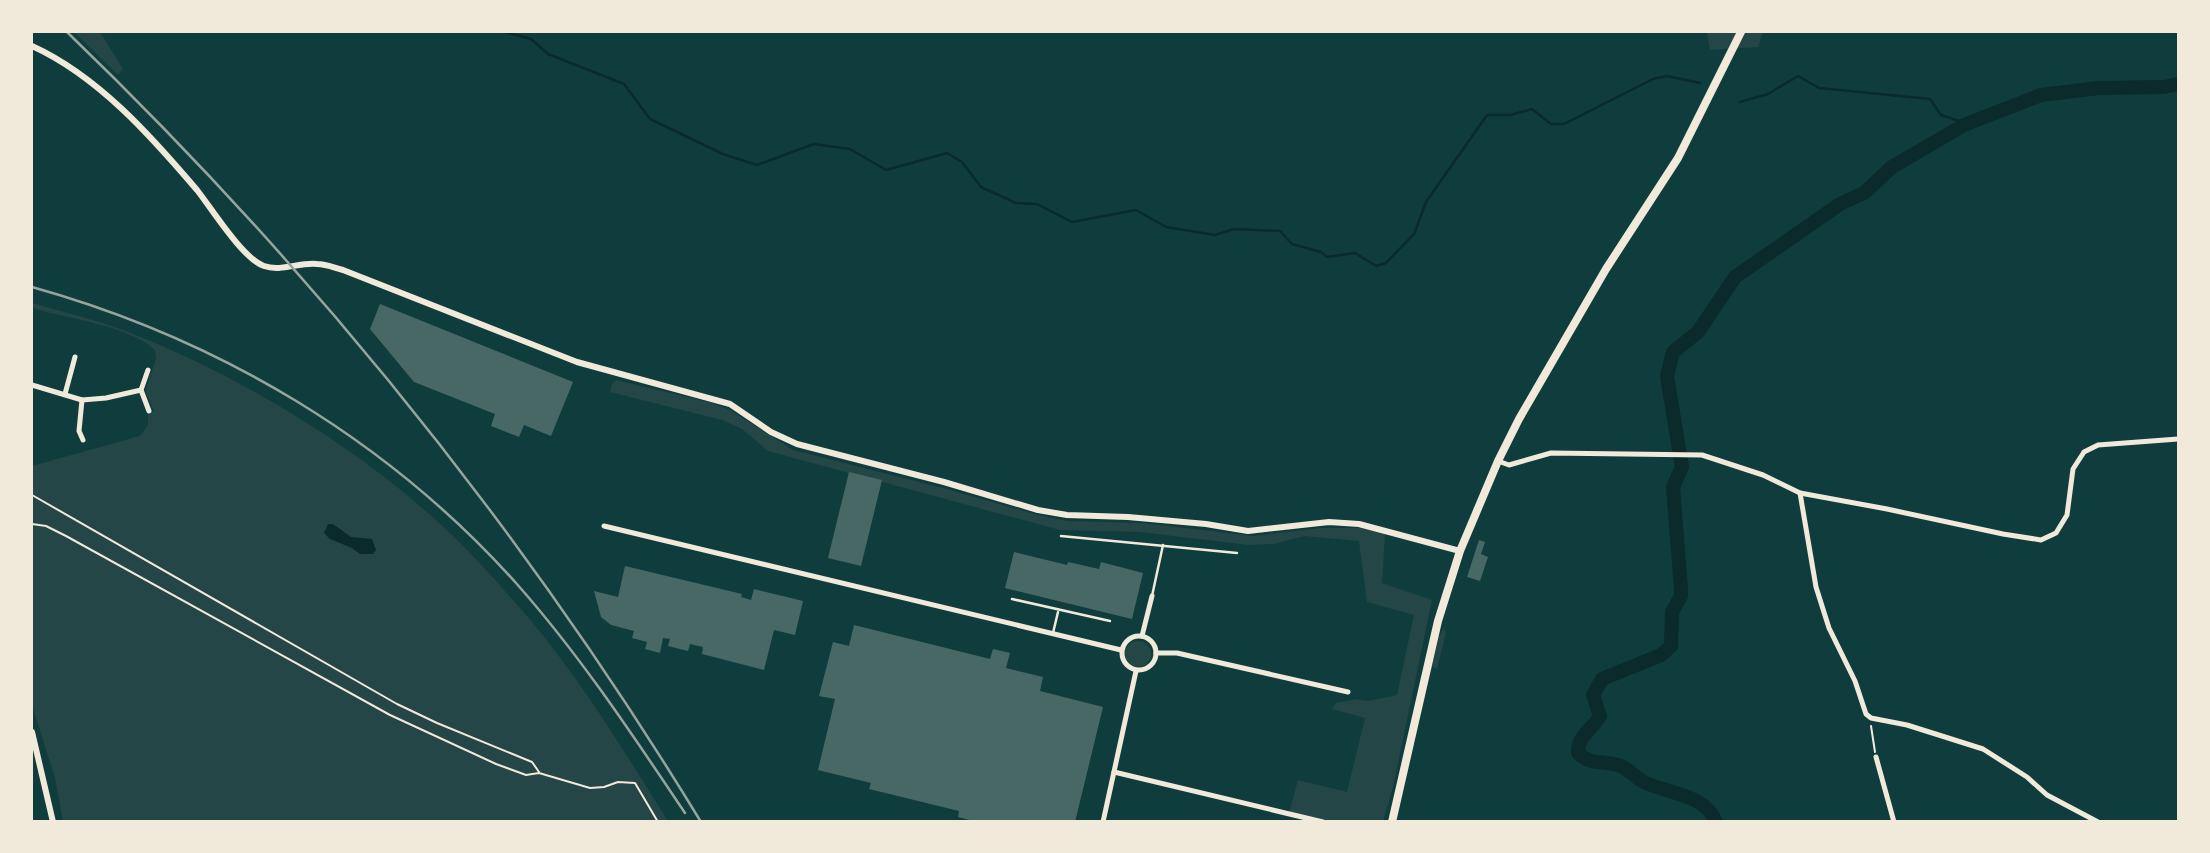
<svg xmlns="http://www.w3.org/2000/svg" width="2210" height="853" viewBox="0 0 2210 853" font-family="'Fira Sans',sans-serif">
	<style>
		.green { fill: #244646 }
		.water { fill: #0a2a2b }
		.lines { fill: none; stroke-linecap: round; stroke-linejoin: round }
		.stream { stroke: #0a2a2b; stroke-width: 2.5 }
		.river { stroke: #0a2a2b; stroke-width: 14 }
		.building { fill: #486865 }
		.path { stroke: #f1e9da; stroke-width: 2 }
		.service { stroke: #f1e9da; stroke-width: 2.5 }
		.minor { stroke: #f1e9da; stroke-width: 5 }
		.tertiary { stroke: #f1e9da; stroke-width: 6 }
		.primary { stroke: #f1e9da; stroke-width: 8 }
		.rail { stroke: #97a49c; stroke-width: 2.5 }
	</style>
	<rect width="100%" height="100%" fill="#0f3d3e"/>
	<g class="green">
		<polygon points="74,32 100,32 123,69 118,75"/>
		<polygon points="1707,32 1763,32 1758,47 1710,50"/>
		<path d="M32 303C64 312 97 320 128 332 241 376 363 450 451 534 475 557 498 583 520 608 577 673 622 748 668 821H63L55 778 32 705V466L140 436 148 425V415L154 411 145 391 156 359 155 350C130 326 69 319 36 309L32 307Z"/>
		<polygon points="616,380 708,402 730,410 793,450 943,488 1038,515 1067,521 1142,523 1253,536 1321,528 1367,528 1385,534 1382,583 1432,600 1393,787 1383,821 1323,821 1289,813 1298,780 1347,792 1365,718 1332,709 1336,703 1356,699 1368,701 1397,695 1414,615 1367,602 1359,541 1304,536 1274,544 1249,545 1140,532 1060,530 768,451 742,429 722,420 610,392 612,384"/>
		<polygon points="1444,628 1446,633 1437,669 1432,666 1439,637"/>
		<circle cx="1138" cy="654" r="13"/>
	</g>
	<polygon class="water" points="328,524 333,524 351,537 372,539 376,550 373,554 360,554 352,548 330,539 324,533"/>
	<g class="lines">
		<g class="stream">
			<polyline points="505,32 531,39 548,54 624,84 650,119 723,154 757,165 814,144 850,149 886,170 947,153 962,162 981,187 1016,203 1037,204 1072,222 1136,210 1166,227 1215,235 1234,229 1280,231 1292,244 1321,252 1327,257 1355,253 1376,266 1386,263 1414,234 1426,202 1487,115 1510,115 1532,109 1551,124 1564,124 1653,79 1667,76 1700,83"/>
			<polyline points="1740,102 1768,94 1798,76 1819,88 1930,99 1941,115 1959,121 1964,125"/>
		</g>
		<path class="river" d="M1716 822C1706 795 1668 793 1646 783 1636 779 1629 768 1618 765 1602 760 1592 766 1578 753 1577 736 1593 729 1600 716L1593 695 1602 679 1661 655 1671 646 1672 612 1681 596V589L1673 487 1682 467 1667 376 1673 352 1698 332 1735 277 1840 204 1864 193 1892 167 1964 125 2041 95 2099 88 2164 87 2178 84"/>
	</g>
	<g class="building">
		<polygon points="380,304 573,382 551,436 524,425 519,437 491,426 495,414 414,382 370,329"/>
		<polygon points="849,472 882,480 861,566 828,558"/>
		<polygon points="1479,540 1485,542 1481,554 1488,557 1480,581 1467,577"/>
		<polygon points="1014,552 1067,565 1068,562 1099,569 1101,562 1143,573 1132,619 1005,588"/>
		<polygon points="625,566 742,594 741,597 751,600 754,589 803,601 795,635 774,630 764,670 702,654 703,647 690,644 688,651 668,646 670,639 663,638 660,653 645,649 647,642 632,638 634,631 611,625 601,617 594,591 618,597"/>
		<polygon points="854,625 990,659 993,649 1010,653 1006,668 1043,677 1040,691 1103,707 1075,822 977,822 958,817 959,811 869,789 871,783 818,770 835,699 819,696 833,642 849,646"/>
	</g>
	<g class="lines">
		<g class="path">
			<polyline points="32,495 397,704 437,723 532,762 539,772"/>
			<polyline points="32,524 46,526 66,536 390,715 496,764 526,775 539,773 590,788 604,787 618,782 635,783 658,822"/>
			<polyline points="1871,726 1875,752"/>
		</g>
		<g class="service">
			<polyline points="1061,536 1237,553"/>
			<polyline points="1152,596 1163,545"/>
			<polyline points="1012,599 1110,621"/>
			<polyline points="1053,633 1058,612"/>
		</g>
		<g class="minor">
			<polyline points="148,370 141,390 149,411"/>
			<polyline points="32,385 82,400 106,398 141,390"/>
			<polyline points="65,394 75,357"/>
			<polyline points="82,400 79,431 83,440"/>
			<polyline points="1498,461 1509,465 1551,453 1702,455 1763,475 1800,493 1887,509 2003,534 2041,540 2056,533 2067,515 2073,469 2084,452 2098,445 2178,439"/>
			<polyline points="1800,493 1816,587 1829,628 1855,681 1866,714 1871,718 1907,725 1983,749 2027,777 2047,795 2098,822"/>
			<polyline points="604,526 1121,650"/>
			<circle cx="1139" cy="653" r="17"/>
			<polyline points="1142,636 1152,596"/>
			<polyline points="1156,653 1177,653 1348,692"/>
			<polyline points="1876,757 1894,822"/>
			<polyline points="1114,772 1323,822"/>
			<polyline points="1103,822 1136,671"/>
		</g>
		<g class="tertiary">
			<path d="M32 46C98 76 151 136 197 190 212 209 243 259 264 266 281 272 299 262 317 264 326 264 335 268 343 270L577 362 730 404 771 432 797 444 944 482 1038 510 1067 515 1128 517 1206 524 1248 531 1329 522 1359 524 1460 551"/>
			<polyline points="32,732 53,822"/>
		</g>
		<polyline class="primary" points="1392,822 1438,621 1460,551 1498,461 1519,419 1606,269 1678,158 1741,32"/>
		<g class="rail">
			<path d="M67 32C310 266 525 533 701 822"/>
			<path d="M32 287C218 339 387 439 516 583 579 654 632 734 685 813"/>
		</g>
	</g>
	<rect width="2210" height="853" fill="none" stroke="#f1e9da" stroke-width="66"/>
</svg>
